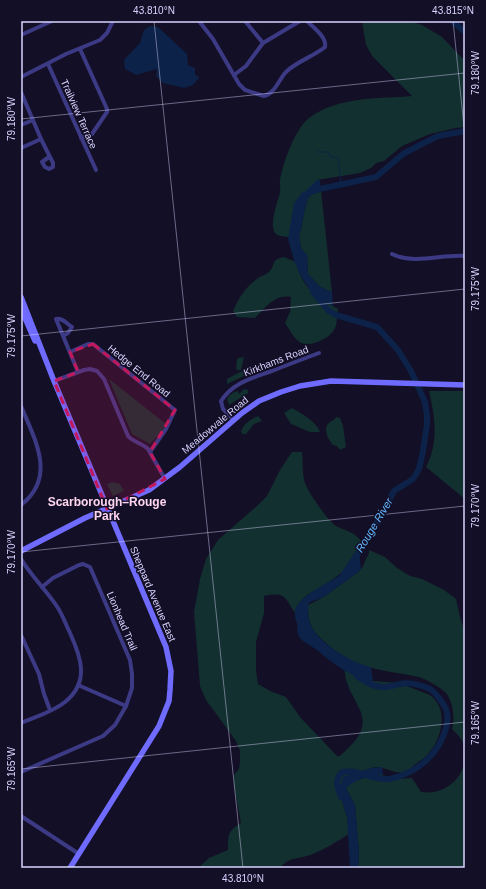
<svg xmlns="http://www.w3.org/2000/svg" width="486" height="889" viewBox="0 0 486 889" font-family="Helvetica,sans-serif">
	<style>
		.green { fill: #12302f }
		.water { fill: #0c2248 }
		.lines { fill: none; stroke-linecap: round; stroke-linejoin: round }
		.stream { stroke: #0c2248; stroke-width: 1 }
		.river { stroke: #0c2248; stroke-width: 6 }
		.street { stroke: #3d3a85; stroke-width: 4 }
		.secondary { stroke: #6f6bff; stroke-width: 5.5 }
		.marked { fill: #c2185b; fill-opacity: 0.2; stroke: #c2185b; stroke-width: 3; stroke-dasharray: 8 5; stroke-linejoin: round }
		.ticks { fill: none; stroke: #d9d4ff; stroke-width: 1; stroke-opacity: 0.45 }
		.labels { text-anchor: middle; dominant-baseline: central; stroke-width: 3; stroke-linejoin: round; paint-order: stroke }
		.street-label { font-size: 10px; fill: #d9d4ff; stroke: #130f26 }
		.water-label { font-size: 11px; font-style: italic; fill: #62b6ff; stroke: #130f26 }
		.quarter-label { font-size: 12px; font-weight: bold; fill: #ffd6f0; stroke: #130f26 }
		.neatline { fill: none; stroke: #d9d4ff; stroke-width: 1.5 }
		.ticks-label { font-size: 10px; text-anchor: middle; fill: #d9d4ff }
	</style>
	<rect width="100%" height="100%" fill="#130f26"/>
	<g class="green">
		<path d="M362 21H409L422 25 442 37 462 58H465V127L456 128 430 134 402 146 384 161 376 163 371 168 360 173 317 180 291 234V237C287 237 280 237 276 234 268 225 278 202 280 192 281 188 279 184 280 180 283 163 295 129 309 118 339 96 377 99 412 96L373 57 366 45Z"/>
		<polygon points="321,191 332,292 320,287 308,274 307,255 301,248 299,234 301,229 304,213 308,198 311,195"/>
		<path d="M284 257 296 262C303 289 315 296 338 309 336 316 338 324 334 330 329 339 310 347 301 343 295 340 289 329 285 323L290 312 291 297C275 294 266 307 255 318L237 317 233 311C238 299 246 286 257 279 260 276 265 275 268 273 277 265 269 260 284 257Z"/>
		<polygon points="244,357 241,370 238,370 236,369 237,360 238,358"/>
		<polygon points="276,359 279,365 263,367 263,364"/>
		<polygon points="242,371 247,371 248,374 227,384 227,379"/>
		<polygon points="109,379 166,424 163,430 150,444 132,434"/>
		<path d="M244 389 248 390V393L229 405 227 399C229 395 233 392 238 391L239 394Z"/>
		<path d="M429 391H465V499L426 467C439 443 435 417 429 391Z"/>
		<path d="M292 408C302 414 316 421 320 432H310L291 424 284 413Z"/>
		<path d="M258 416 262 421 254 424 246 434H242L241 431C244 423 251 419 258 416Z"/>
		<path d="M336 417 340 418 343 426 346 447 340 450 337 446 333 445C329 440 322 429 329 423 332 420 334 421 336 417Z"/>
		<path d="M292 452H302C303 462 302 474 305 483 308 492 328 521 336 526 346 531 355 532 362 542L352 565 325 585 307 595 297 606 295 613C284 596 285 592 264 596V613L256 642V670L258 684 270 691 286 697 300 717 337 756H340C354 742 370 730 359 708 356 701 352 695 349 688 347 682 344 676 345 670L362 680 399 683 430 695C449 709 442 737 429 753 426 757 421 760 417 763 414 765 409 771 405 772 393 775 381 763 369 769 359 775 349 784 339 791L347 817 349 834C336 842 324 850 310 855 295 860 292 856 279 868H198L209 858 228 850C228 834 228 831 241 823L234 786V775L239 769 240 762V751L236 741 206 700 200 686 194 612 200 579 206 559 218 540 258 505 267 496 280 470Z"/>
		<polygon points="113,482 120,484 124,491 113,496 107,484"/>
		<path d="M369 550 385 557 397 568 410 576 422 579 444 590 456 599 460 617 465 633V868H358L359 853 355 805 347 790V786L355 781 370 776 382 775 397 779 412 778 421 792C447 796 470 774 464 747 463 739 457 734 452 729 455 718 453 703 447 694 442 688 427 680 419 677 400 673 380 671 361 665 348 661 317 639 311 626 308 619 308 612 308 605L322 598 357 573 362 568 369 553Z"/>
	</g>
	<g class="water">
		<polygon points="150,26 158,27 187,54 188,65 195,68 195,75 198,76 199,78 193,85 184,88 163,83 156,76 157,69 136,75 125,69 124,60 140,43 144,30"/>
		<polygon points="317,180 320,180 321,191 311,195 308,198 304,213 301,229 299,234 301,248 307,255 308,274 320,287 332,292 333,306 316,297 311,292 298,271 296,262 295,250 291,234 292,222 303,194"/>
		<path d="M359 550 361 569 357 573 322 598 310 602 308 605C308 612 308 619 311 626 320 644 352 663 371 667L373 681C353 679 332 663 317 650 312 646 304 643 300 638 296 633 298 628 297 623 296 620 294 615 295 611 299 592 341 580 353 564 356 560 357 554 359 550Z"/>
		<path d="M382 767 383 775C370 775 357 779 347 787V790L355 805 359 853 358 868H350L347 817 339 791 343 777 371 768Z"/>
	</g>
	<g class="lines">
		<polyline class="stream" points="317,152 328,152 331,157 338,157 341,184"/>
		<g class="river">
			<polyline points="452,21 465,32"/>
			<polyline points="298,263 291,239 297,204 304,195 315,190 376,177 403,154 420,145 438,136 465,131"/>
			<polyline points="313,292 329,311 336,315 377,327 398,350 411,371 425,402 427,416 427,424 423,451 419,469 413,479 394,491 367,540 344,574"/>
			<path d="M341 797C337 786 334 781 342 772 346 772 350 771 354 772 366 774 381 782 393 778 418 772 439 754 446 728 448 718 449 712 442 702 439 698 435 692 430 689 422 685 409 682 400 684 394 685 388 688 382 687 373 687 364 681 357 676"/>
		</g>
		<g class="street">
			<path d="M199 21 213 39 239 84 245 90 264 96C275 94 280 77 287 71 298 61 314 56 325 47 327 37 313 27 307 21"/>
			<polyline points="245,21 263,43"/>
			<polyline points="21,35 52,21"/>
			<polyline points="80,49 107,109 107,112 92,134 81,138"/>
			<polyline points="48,64 96,170"/>
			<polyline points="234,75 246,66 263,43 300,21"/>
			<polyline points="21,77 66,54 100,40 107,33 113,21"/>
			<polyline points="21,92 41,139 53,163 53,167 49,169 45,167 42,162 49,157"/>
			<polyline points="21,125 33,120"/>
			<polyline points="21,148 41,139"/>
			<path d="M392 254C414 265 442 254 465 256"/>
			<path d="M63 336 68 333 72 327C67 324 62 317 56 319L78 372"/>
			<polyline points="70,352 88,344 93,344 175,410 166,429 150,452"/>
			<path d="M54 381 84 370 90 369 97 371 104 379 128 436C133 442 142 443 148 449L165 479"/>
			<path d="M21 406C35 440 57 477 21 505"/>
			<path d="M233 419 223 409 221 401C233 382 253 378 272 371 287 365 303 359 319 353"/>
			<path d="M21 559C32 577 47 591 58 608 63 616 66 625 70 633 81 657 90 682 65 702 53 712 35 717 21 723"/>
			<polyline points="21,635 39,674 44,694 50,710"/>
			<polyline points="78,685 126,706"/>
			<polyline points="21,772 103,736 115,725 126,706 132,688 132,674 130,660 90,567 83,564 79,565 53,578 42,587"/>
			<polyline points="21,816 79,854"/>
		</g>
		<g class="secondary">
			<polyline points="21,297 54,381 166,647 171,671 170,690 169,701 159,726 70,868"/>
			<polyline points="21,309 35,341"/>
			<polyline points="21,551 85,518 149,490 180,467 242,413 259,401 281,392 300,386 331,381 465,385"/>
		</g>
	</g>
	<path class="marked" d="M93 344 175 410 150 452 165 479 107 509 54 381 78 372 70 352Z"/>
	<path class="ticks" d="M154 21 243 868M453 21 465 136M21 119 465 73M21 336 465 289M21 552 465 506M21 769 465 722"/>
	<g class="labels">
		<g class="street-label">
			<text transform="translate(79 114) rotate(66)">Trailview Terrace</text>
			<text transform="translate(276 361) rotate(-21)">Kirkhams Road</text>
			<text transform="translate(139 371) rotate(39)">Hedge End Road</text>
			<text transform="translate(215 425) rotate(-40)">Meadowvale Road</text>
			<text transform="translate(153 594) rotate(67)">Sheppard Avenue East</text>
			<text transform="translate(122 621) rotate(67)">Lionhead Trail</text>
		</g>
		<g class="water-label">
			<text transform="translate(374 525) rotate(-59)">Rouge River</text>
		</g>
		<g class="quarter-label">
			<text x="107" y="502">Scarborough–Rouge<tspan x="107" dy="14">Park</tspan></text>
		</g>
	</g>
	<rect width="486" height="889" fill="none" stroke="#130f26" stroke-width="44"/>
	<rect x="22" y="22" width="442" height="845" class="neatline"/>
	<g class="ticks-label">
		<text x="154" y="14">43.810°N</text>
		<text x="453" y="14">43.815°N</text>
		<text transform="translate(475 73) rotate(-90)" y="4">79.180°W</text>
		<text transform="translate(11 119) rotate(-90)" y="4">79.180°W</text>
		<text transform="translate(475 289) rotate(-90)" y="4">79.175°W</text>
		<text transform="translate(11 336) rotate(-90)" y="4">79.175°W</text>
		<text transform="translate(475 506) rotate(-90)" y="4">79.170°W</text>
		<text transform="translate(11 552) rotate(-90)" y="4">79.170°W</text>
		<text transform="translate(475 723) rotate(-90)" y="4">79.165°W</text>
		<text transform="translate(11 769) rotate(-90)" y="4">79.165°W</text>
		<text x="243" y="882">43.810°N</text>
	</g>
</svg>
